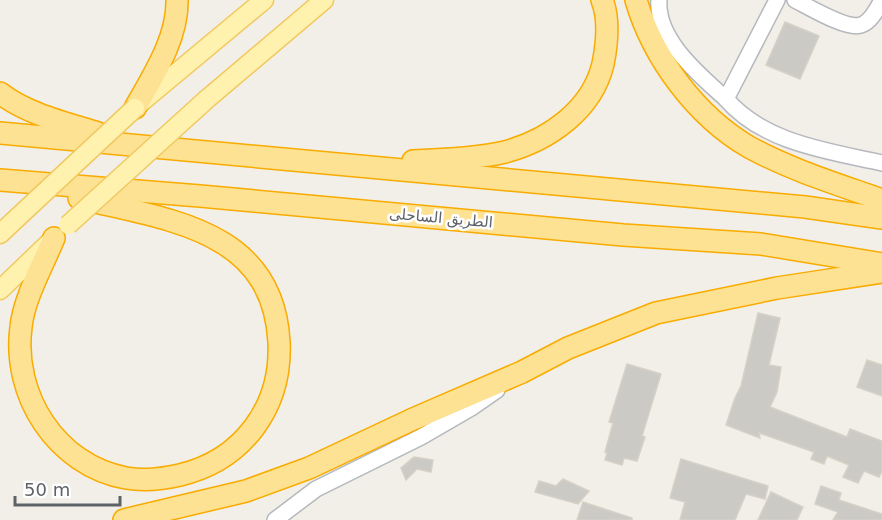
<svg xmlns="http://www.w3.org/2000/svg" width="882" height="520" viewBox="0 0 882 520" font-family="'DejaVu Sans','Noto Naskh Arabic',sans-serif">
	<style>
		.building { fill: #cccac5; stroke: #d6d1c6; stroke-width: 1.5 }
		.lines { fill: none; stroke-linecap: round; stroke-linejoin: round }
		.minor-casing { stroke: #b5b8bc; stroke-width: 18 }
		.major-casing { stroke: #f2c960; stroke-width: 21 }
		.highway-casing { stroke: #f9ab00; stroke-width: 24 }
		.minor { stroke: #fff; stroke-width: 15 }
		.major { stroke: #fff2af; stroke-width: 18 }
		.highway { stroke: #fde293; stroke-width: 21 }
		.major-bridge-casing { stroke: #f2c960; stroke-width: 21; stroke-linecap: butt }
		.major-bridge { stroke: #fff2af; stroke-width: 18 }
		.labels { text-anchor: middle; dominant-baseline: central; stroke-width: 5; stroke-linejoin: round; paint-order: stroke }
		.street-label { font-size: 15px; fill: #5f6368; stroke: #fff }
	</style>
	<rect width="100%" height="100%" fill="#f1efe8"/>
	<g class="building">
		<polygon points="785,22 819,36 800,79 766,65"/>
		<polygon points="758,313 780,318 769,365 781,367 777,392 770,407 847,437 850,429 882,441 882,471 879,477 864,471 858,483 843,477 849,465 827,456 824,464 811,459 814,452 759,433 760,438 726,425 735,398 741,386"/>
		<polygon points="867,360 882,365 882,396 857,387"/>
		<polygon points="627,364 661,374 642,436 645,437 637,461 624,458 622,465 605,460 607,453 605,452 613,423 609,422"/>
		<polygon points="414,457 433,460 431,472 417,469 406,480 401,468"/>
		<polygon points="681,459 768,486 765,499 746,494 735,520 680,520 685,502 670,498"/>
		<polygon points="563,479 589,491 578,504 535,492 539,481 556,486"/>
		<polygon points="821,486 841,493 839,500 882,514 882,520 833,520 838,512 815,504"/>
		<polygon points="771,492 803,507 797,520 758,520"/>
		<polygon points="583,502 632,518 632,520 577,520"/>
	</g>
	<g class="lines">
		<g class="minor-casing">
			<g id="minor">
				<path d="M659 0C656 40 700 75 726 99"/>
				<path d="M777 0 726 99C764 143 828 151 882 163"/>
				<path d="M795 0C809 7 847 30 861 25 871 22 877 9 882 0"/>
				<polyline points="275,520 316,489 421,437 471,408 497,390"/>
			</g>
		</g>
		<g class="major-casing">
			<g id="major">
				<polyline points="207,99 324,0"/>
				<polyline points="139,104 264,0"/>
				<polyline points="0,234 18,217"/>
				<polyline points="0,290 51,241"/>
			</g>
		</g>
		<g class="highway-casing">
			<g id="highway">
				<path d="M636 0C653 58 696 116 749 147 791 170 837 184 882 200"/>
				<path d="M0 93C27 114 66 123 98 133"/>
				<path d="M135 108C153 76 178 38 177 0"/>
				<polyline points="0,133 805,207 882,218"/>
				<path d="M413 161C440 160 479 158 505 152 549 140 592 110 603 64 607 44 610 20 602 0"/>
				<polyline points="0,180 200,196 623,235 761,244 882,264"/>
				<path d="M54 238C43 265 24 298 21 327 12 395 56 465 126 478 144 481 163 479 180 475 243 460 282 407 279 342 273 228 166 220 79 198"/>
				<polyline points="124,520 246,491 309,468 411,420 522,372 568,348 656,313 777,288 882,272"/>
			</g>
		</g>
		<use href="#minor" class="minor"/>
		<use href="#major" class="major"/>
		<use href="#highway" class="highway"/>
		<g class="major-bridge-casing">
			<g id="major-bridge">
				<polyline points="18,217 135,108"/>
				<polyline points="68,225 207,99"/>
			</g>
		</g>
		<use href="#major-bridge" class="major-bridge"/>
	</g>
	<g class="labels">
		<g class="street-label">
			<text transform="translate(441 218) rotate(5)">الطريق الساحلى</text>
		</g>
	</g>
	<path d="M15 496v9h105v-9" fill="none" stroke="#5f6368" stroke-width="3"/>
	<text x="24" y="496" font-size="18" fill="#5f6368" stroke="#ffffff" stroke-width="4.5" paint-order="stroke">50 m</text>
</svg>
